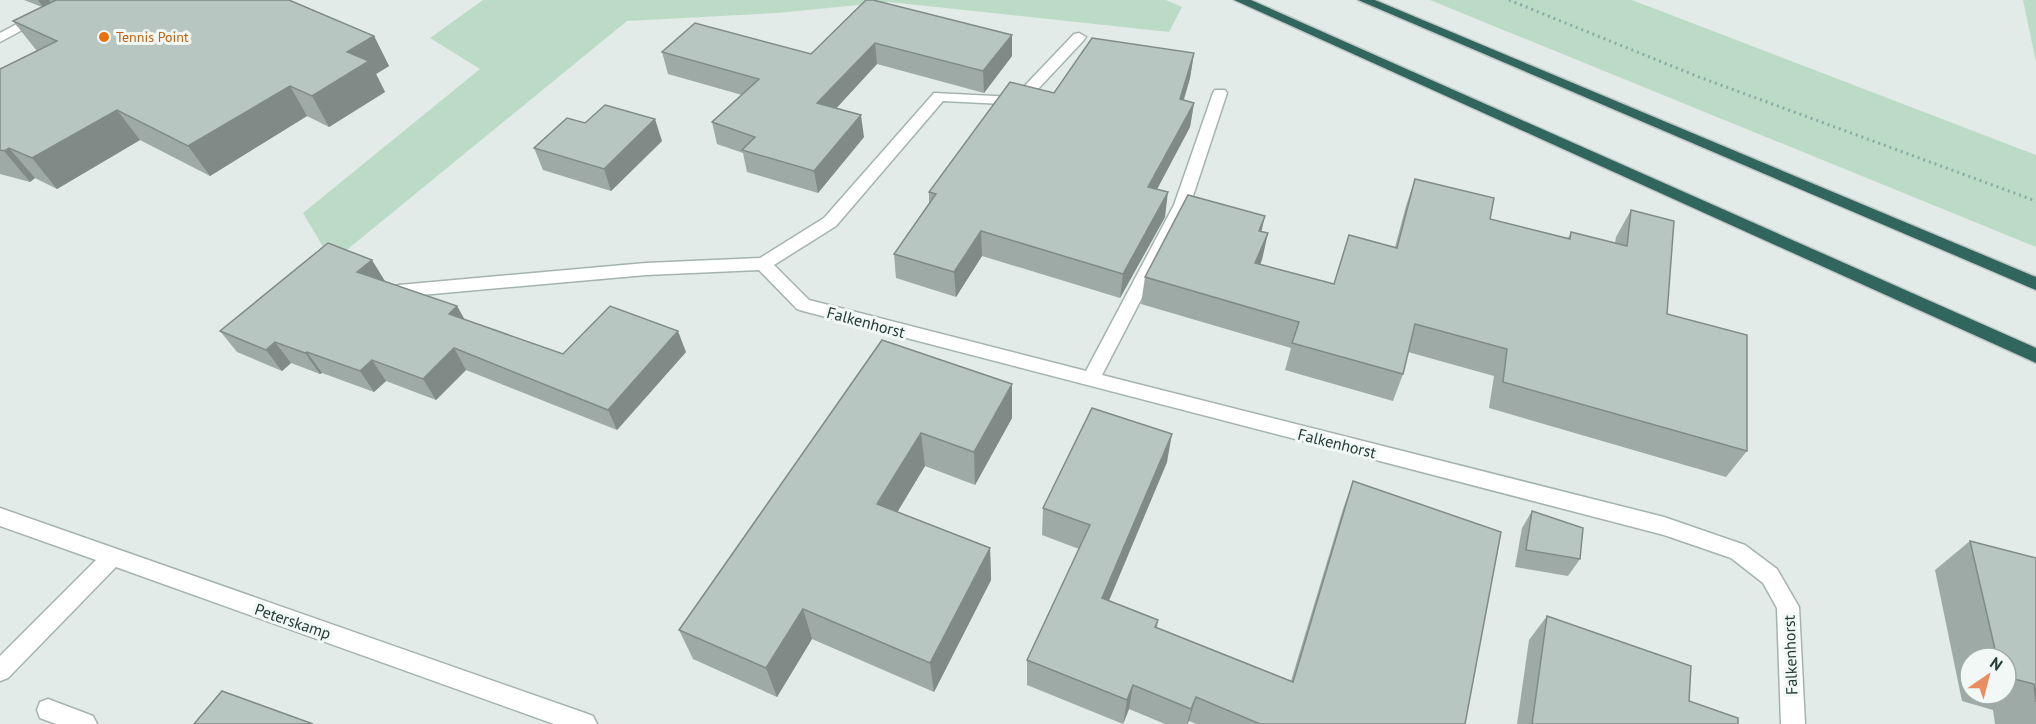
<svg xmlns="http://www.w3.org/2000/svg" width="2036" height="724" viewBox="0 0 2036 724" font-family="'PT Sans',sans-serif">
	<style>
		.green { fill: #bcdbc7 }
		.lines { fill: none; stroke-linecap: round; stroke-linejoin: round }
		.minor-casing { stroke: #a5b3af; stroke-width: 3 }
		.highway-casing { stroke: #c1c8c7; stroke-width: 3 }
		.path { stroke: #84ada4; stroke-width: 3; stroke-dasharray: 2 4; stroke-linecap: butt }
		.minor { fill: #fff; fill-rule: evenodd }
		.highway { fill: #31665f; fill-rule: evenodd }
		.wall { fill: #9daaa6; fill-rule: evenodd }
		.shaded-wall { fill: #808b87 }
		.building { fill: #b7c6c1; stroke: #808b87; stroke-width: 1.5 }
		.food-dot { fill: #e8710a; stroke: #f2f8f6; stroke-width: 2 }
		.labels { text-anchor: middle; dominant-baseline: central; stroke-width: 6; stroke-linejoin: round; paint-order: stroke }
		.far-food-label { font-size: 14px; fill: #c56008; stroke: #f2f8f6; text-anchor: start }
		.street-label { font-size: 16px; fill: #233b37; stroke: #f2f8f6 }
	</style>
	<rect width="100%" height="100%" fill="#e2ebe8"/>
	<g class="green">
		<polygon points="483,0 1166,0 1182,7 1169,32 889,2 777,13 627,21 332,262 303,213 480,69 430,38"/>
		<polygon points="1430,0 1632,0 2036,155 2036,247"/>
		<polygon points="2023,0 2036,0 2036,62"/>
	</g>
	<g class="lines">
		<g class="minor-casing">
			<g id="minor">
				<polygon points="62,0 78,0 0,42 0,33"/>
				<polygon points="1079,33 1086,37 1084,40 1023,105 943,101 836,226 774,265 809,300 1086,371 1174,205 1213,93 1215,90 1225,90 1227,93 1190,205 1102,375 1664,517 1745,545 1777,569 1799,607 1805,724 1781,724 1777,608 1763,583 1731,558 1664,535 803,311 797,309 759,270 646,275 399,297 393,295 390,291 393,287 399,285 646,263 760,258 824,218 934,93 1014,97 1074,34"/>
				<polygon points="0,508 585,713 593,716 597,724 554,724 116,567 8,678 0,681 0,656 96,560 0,526"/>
				<polygon points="48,699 93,716 97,724 56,724 40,718 37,710 40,702"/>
			</g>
		</g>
		<g class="highway-casing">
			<g id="highway">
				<polygon points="1234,0 1251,0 2036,348 2036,363"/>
				<polygon points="1358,0 1375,0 2036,277 2036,290"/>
			</g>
		</g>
		<polyline class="path" points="1509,0 1699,77 2036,201"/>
		<use href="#minor" class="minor"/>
		<use href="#highway" class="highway"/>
	</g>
	<g class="wall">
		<polygon points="24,0 289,0 374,36 389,66 376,74 385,92 329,127 307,116 210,176 140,140 57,189 35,178 30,182 0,174 0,69 37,51 13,21 42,7"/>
		<polygon points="866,0 1012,35 1012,56 984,93 877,64 836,108 864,137 818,193 747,172 743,153 717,144 712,122 742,95 668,74 662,52 811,54"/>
		<polygon points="1194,53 1190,78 1184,100 1194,103 1190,127 1157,189 1165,217 1120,298 982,256 956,297 896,278 894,254 929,203 929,192 1054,93"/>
		<polygon points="585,123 662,141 611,191 543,170 534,148"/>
		<polygon points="1415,179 1490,219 1568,238 1571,232 1615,243 1616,237 1631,210 1667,314 1747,451 1726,477 1489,408 1494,376 1408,352 1403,374 1393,401 1285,370 1291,348 1141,304 1145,277 1261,232 1268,233 1260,265 1334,284 1395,247 1406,206"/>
		<polygon points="385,281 457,306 465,320 563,354 686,352 617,430 466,370 436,400 386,381 374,392 322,373 320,374 291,363 282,371 237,352 220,331"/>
		<polygon points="882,340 1012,418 975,485 925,466 897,512 990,548 991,580 934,692 812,639 777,697 693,659 679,630"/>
		<polygon points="1167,462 1109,601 1158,620 1157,628 1291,681 1343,509 1353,481 1465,724 1196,724 1189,721 1188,724 1165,724 1129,709 1123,724 1027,685 1027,660 1079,549 1042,535 1043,508"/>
		<polygon points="1532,511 1580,559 1568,576 1515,567 1522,528"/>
		<path d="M1970 541 2036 558V724H1995L1993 710 1962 701 1935 570ZM1970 658H2006V694H1970Z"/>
		<polygon points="1547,616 1689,701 1738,724 1517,724 1529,640"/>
	</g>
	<g class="shaded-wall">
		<polygon points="38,0 49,0 51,3 43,7"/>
		<polygon points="1012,35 1012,56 984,93 983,71"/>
		<polygon points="374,36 389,66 376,74 385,92 329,127 312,96 347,52"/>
		<polygon points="875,43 877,64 821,125 817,103"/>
		<polygon points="1194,53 1190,78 1176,124 1180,99"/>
		<polygon points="290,86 307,116 210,176 188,146"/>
		<polygon points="1194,103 1190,127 1145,212 1148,187"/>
		<polygon points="117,110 140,140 57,189 32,158"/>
		<polygon points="861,115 864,137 818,193 814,171"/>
		<polygon points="655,119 662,141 611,191 604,169"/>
		<polygon points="9,148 35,178 30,182 4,151"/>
		<polygon points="1168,192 1165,217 1120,298 1123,274"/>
		<polygon points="1265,216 1259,242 1259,231"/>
		<polygon points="981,231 982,256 956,297 954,272"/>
		<polygon points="1268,233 1262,260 1249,290 1255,263"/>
		<polygon points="372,260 385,281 371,294 357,272"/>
		<polygon points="457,306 469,328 449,314"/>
		<polygon points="678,331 686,352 617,430 608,410"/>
		<polygon points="275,342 291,363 282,371 266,350"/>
		<polygon points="454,348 466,370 436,400 423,379"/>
		<polygon points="307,352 322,373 320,374 305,353"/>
		<polygon points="372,360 386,381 374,392 360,371"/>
		<polygon points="1012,384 1012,418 975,485 974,452"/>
		<polygon points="921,433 925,466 883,536 877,504"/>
		<polygon points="1172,434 1167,462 1099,624 1102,598"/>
		<polygon points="990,548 991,580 934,692 930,663"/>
		<polygon points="803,609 812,639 777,697 766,668"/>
		<polygon points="1133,685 1129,709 1123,724 1127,700"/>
		<polygon points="1196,697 1189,721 1187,724 1191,709"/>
	</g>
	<g class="building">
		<polygon points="56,0 289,0 374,36 347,52 369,61 312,96 290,86 188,146 117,110 32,158 9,148 4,151 0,150 0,69 57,41 13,21"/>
		<polygon points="866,0 873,0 1012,35 983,71 875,43 817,103 861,115 814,171 742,150 755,137 712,122 759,79 662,52 695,23 811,54"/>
		<polygon points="1092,38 1194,53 1180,99 1194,103 1148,187 1168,192 1123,274 981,231 954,272 894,254 936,194 929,192 1010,82 1054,93"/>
		<polygon points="605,105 655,119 604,169 534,148 567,118 585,123"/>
		<polygon points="1415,179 1494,198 1490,219 1570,239 1571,232 1627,246 1631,210 1674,221 1667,314 1747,335 1747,451 1503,382 1507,349 1415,324 1403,374 1292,343 1299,322 1145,277 1188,195 1265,216 1259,231 1268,233 1255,263 1334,284 1349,235 1397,248"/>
		<polygon points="328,243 372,260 357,272 457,306 449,314 563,354 610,306 678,331 608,410 454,348 423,379 372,360 360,371 307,352 305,353 275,342 266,350 220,331"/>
		<polygon points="882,340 1012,384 974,452 921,433 877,504 990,548 930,663 803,609 766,668 679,630"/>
		<polygon points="1092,408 1172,434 1102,598 1158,620 1155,627 1293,682 1353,481 1501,532 1465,724 1260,724 1196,697 1191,709 1133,685 1127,700 1027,660 1090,525 1043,508"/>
		<polygon points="1532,511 1583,528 1580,559 1526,550"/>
		<polygon points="1970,541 2036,558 2036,702 2034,684 2006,677 2006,658 1997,658"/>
		<polygon points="1547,616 1691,666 1689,701 1738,718 1738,724 1532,724"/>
		<polygon points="222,691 313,724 194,724"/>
	</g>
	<circle class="food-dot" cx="104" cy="37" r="6"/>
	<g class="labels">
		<g class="far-food-label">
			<text x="116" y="37">Tennis Point</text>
		</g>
		<g class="street-label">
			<text transform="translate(866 322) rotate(15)">Falkenhorst</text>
			<text transform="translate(1337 443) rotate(14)">Falkenhorst</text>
			<text transform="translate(293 621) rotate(19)">Peterskamp</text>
			<text transform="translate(1790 655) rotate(-92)">Falkenhorst</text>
		</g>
	</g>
	<g transform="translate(1988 676) rotate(35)"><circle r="28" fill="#f2f8f6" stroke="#9facaa" stroke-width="1.5"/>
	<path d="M0-4.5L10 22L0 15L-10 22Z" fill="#e98e62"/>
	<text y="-9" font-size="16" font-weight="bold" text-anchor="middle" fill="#233b37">N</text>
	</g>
</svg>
